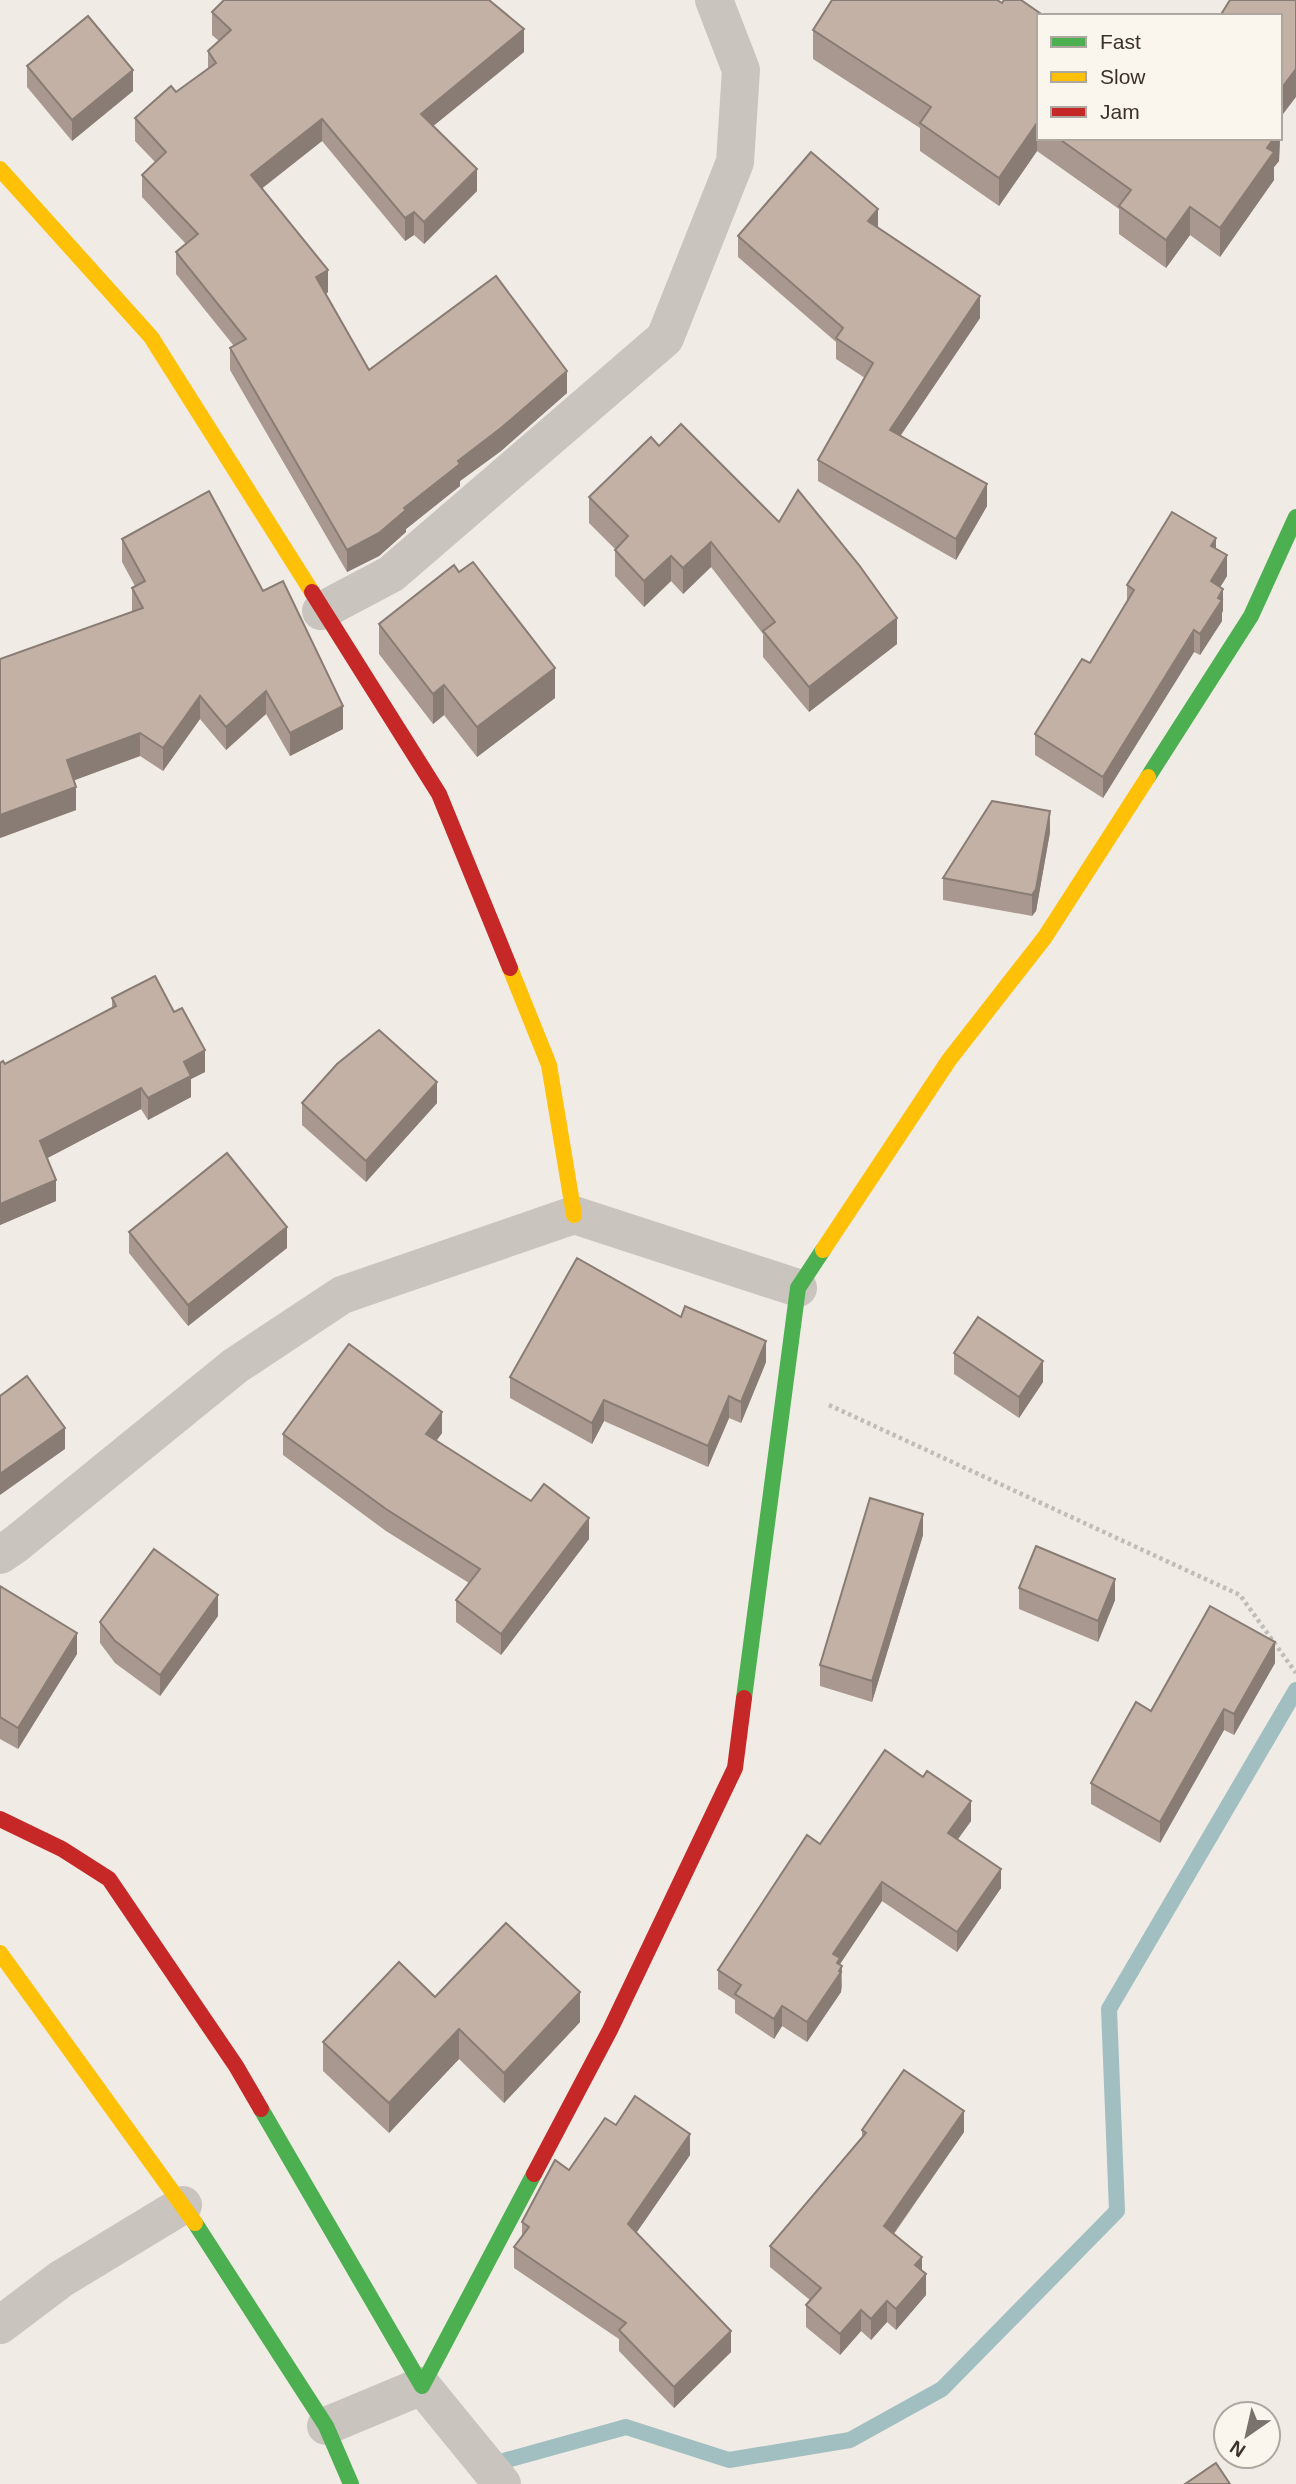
<svg xmlns="http://www.w3.org/2000/svg" width="1296" height="2484" viewBox="0 0 1296 2484" font-family="Helvetica,sans-serif">
	<style>
		.lines { fill: none; stroke-linecap: round; stroke-linejoin: round }
		.stream { stroke: #a1bfc1; stroke-width: 16 }
		.path { stroke: #c2bcb6; stroke-width: 4.5; stroke-dasharray: 3.5 3.5; stroke-linecap: butt }
		.street { stroke: #c9c4be; stroke-width: 38 }
		.fast { stroke: #4caf50; stroke-width: 16 }
		.slow { stroke: #ffc107; stroke-width: 16 }
		.jam { stroke: #c62828; stroke-width: 16 }
		.wall { fill: #a8988f }
		.shaded-wall { fill: #887c74 }
		.building { fill: #c3b1a6; stroke: #887c74; stroke-width: 2 }
	</style>
	<rect width="100%" height="100%" fill="#f0ebe5"/>
	<g class="lines">
		<polyline class="stream" points="489,2465 626,2427 729,2460 850,2440 942,2389 1117,2211 1109,2009 1296,1690"/>
		<polyline class="path" points="829,1405 1240,1595 1296,1673"/>
		<g class="street">
			<polyline points="321,611 391,574 665,338 735,162 741,70 714,0"/>
			<polyline points="0,1555 16,1544 235,1366 342,1295 574,1215 798,1288"/>
			<polyline points="0,2325 61,2279 183,2205"/>
			<polyline points="326,2426 422,2386 502,2484"/>
		</g>
		<g class="fast">
			<polyline points="1148,777 1251,616 1296,517"/>
			<polyline points="744,1698 798,1288 823,1250"/>
			<polyline points="261,2109 422,2386 534,2174"/>
			<polyline points="195,2223 326,2426 351,2484"/>
		</g>
		<g class="slow">
			<polyline points="0,169 151,337 312,592"/>
			<polyline points="510,968 549,1065 574,1215"/>
			<polyline points="823,1250 949,1060 1045,937 1148,777"/>
			<polyline points="0,1953 195,2223"/>
		</g>
		<g class="jam">
			<polyline points="312,592 439,794 510,968"/>
			<polyline points="0,1819 62,1849 109,1879 236,2066 261,2109"/>
			<polyline points="534,2174 610,2030 735,1768 744,1698"/>
		</g>
	</g>
	<g class="wall">
		<polygon points="1002,3 1039,16 1039,138 1280,138 1279,161 1274,167 1274,180 1220,257 1190,235 1166,268 1119,234 1119,209 1037,151 999,206 920,151 920,128 813,59 813,30"/>
		<polygon points="212,12 524,52 433,126 477,191 424,244 414,235 405,241 322,141 262,188 328,292 326,294 369,370 567,393 501,451 460,481 460,486 406,529 406,532 379,556 347,572 230,370 230,348 234,346 176,274 176,252 186,244 142,197 142,175 155,162 135,141 135,118 176,92 208,68 208,51 219,41 212,35"/>
		<polygon points="27,66 133,91 72,141 27,87"/>
		<polygon points="878,228 980,318 901,435 987,506 956,560 818,481 818,460 865,378 836,359 836,342 738,257 738,236"/>
		<polygon points="659,446 897,644 809,712 763,657 763,634 711,567 683,594 671,581 644,607 615,576 615,549 589,523 589,497"/>
		<polygon points="122,539 263,591 343,729 290,756 266,714 226,750 200,719 163,771 140,756 74,780 76,810 0,838 132,612 132,588 135,586 122,562"/>
		<polygon points="1216,549 1227,576 1220,587 1223,610 1222,613 1222,621 1200,655 1194,652 1103,798 1035,755 1035,734 1090,663 1127,601 1127,585"/>
		<polygon points="459,572 555,698 477,757 444,715 433,724 379,654 379,624"/>
		<polygon points="1050,832 1036,911 1032,916 943,900 943,878"/>
		<polygon points="112,998 205,1072 191,1079 191,1097 148,1120 141,1109 47,1158 56,1201 0,1225 0,1063 5,1064 112,1008"/>
		<polygon points="302,1103 437,1103 366,1182 302,1125"/>
		<polygon points="129,1232 287,1248 188,1326 129,1253"/>
		<polygon points="681,1317 766,1362 741,1423 729,1418 708,1467 604,1421 592,1444 510,1398 510,1377"/>
		<polygon points="954,1353 1043,1382 1019,1418 954,1374"/>
		<polygon points="442,1433 436,1441 589,1539 501,1655 456,1622 456,1600 469,1583 386,1531 283,1455 283,1434"/>
		<polygon points="923,1535 872,1702 820,1686 820,1665"/>
		<polygon points="0,1586 77,1654 18,1749 0,1739"/>
		<polygon points="1019,1588 1115,1600 1098,1642 1019,1609"/>
		<polygon points="218,1616 160,1696 115,1663 100,1643 100,1622"/>
		<polygon points="1275,1663 1234,1735 1224,1730 1160,1843 1091,1804 1091,1783 1151,1711"/>
		<polygon points="971,1821 957,1840 1001,1888 957,1952 882,1901 840,1964 842,1986 841,1992 807,2042 782,2026 774,2039 735,2013 735,2000 718,1989 718,1970 820,1844"/>
		<polygon points="435,1997 580,2022 504,2103 459,2059 389,2133 323,2071 323,2042"/>
		<polygon points="616,2125 690,2155 636,2233 731,2352 674,2408 619,2351 619,2339 514,2268 514,2247 522,2236 522,2222 569,2170"/>
		<polygon points="862,2130 964,2132 894,2234 922,2271 926,2295 896,2330 887,2322 871,2340 861,2331 840,2355 806,2327 806,2305 810,2300 770,2267 770,2246 862,2137"/>
	</g>
	<g class="shaded-wall">
		<polygon points="524,29 524,52 421,136 421,114"/>
		<polygon points="1296,69 1296,97 1280,118 1280,90"/>
		<polygon points="133,70 133,91 72,141 72,120"/>
		<polygon points="322,119 322,141 251,197 251,175"/>
		<polygon points="1037,123 1037,151 999,206 999,178"/>
		<polygon points="1270,138 1280,138 1279,161 1274,167 1274,180 1220,257 1220,228 1267,148"/>
		<polygon points="477,169 477,191 424,244 424,222"/>
		<polygon points="1190,207 1190,235 1166,268 1166,240"/>
		<polygon points="878,209 878,230 868,221"/>
		<polygon points="414,212 414,235 405,241 405,218"/>
		<polygon points="328,270 328,292 316,300 316,277"/>
		<polygon points="980,296 980,318 890,451 890,430"/>
		<polygon points="567,371 567,393 501,451 460,481 460,486 406,529 406,532 379,556 347,572 347,550 404,508 458,461"/>
		<polygon points="987,484 987,506 956,560 956,539"/>
		<polygon points="1216,538 1216,559 1211,546"/>
		<polygon points="711,542 711,567 683,594 683,568"/>
		<polygon points="1227,555 1227,576 1211,602 1211,581"/>
		<polygon points="671,556 671,581 644,607 644,581"/>
		<polygon points="1223,589 1223,610 1222,613 1222,621 1200,655 1200,634"/>
		<polygon points="897,618 897,644 809,712 809,687"/>
		<polygon points="1194,630 1194,652 1103,798 1103,777"/>
		<polygon points="555,668 555,698 477,757 477,727"/>
		<polygon points="444,685 444,715 433,724 433,694"/>
		<polygon points="266,691 266,714 226,750 226,727"/>
		<polygon points="200,696 200,719 163,771 163,748"/>
		<polygon points="343,706 343,729 290,756 290,733"/>
		<polygon points="140,733 140,756 67,783 67,760"/>
		<polygon points="76,787 76,810 0,838 0,815"/>
		<polygon points="1050,811 1050,832 1036,911 1032,916 1032,895"/>
		<polygon points="205,1050 205,1072 191,1079 191,1097 148,1120 148,1098 184,1062"/>
		<polygon points="437,1082 437,1103 366,1182 366,1161"/>
		<polygon points="141,1088 141,1109 40,1162 40,1141"/>
		<polygon points="56,1180 56,1201 0,1225 0,1204"/>
		<polygon points="287,1227 287,1248 188,1326 188,1305"/>
		<polygon points="766,1341 766,1362 741,1423 741,1402"/>
		<polygon points="1043,1361 1043,1382 1019,1418 1019,1397"/>
		<polygon points="729,1396 729,1418 708,1467 708,1446"/>
		<polygon points="604,1400 604,1421 592,1444 592,1423"/>
		<polygon points="442,1412 442,1433 426,1455 426,1434"/>
		<polygon points="65,1428 65,1449 0,1495 0,1474"/>
		<polygon points="923,1514 923,1535 872,1702 872,1681"/>
		<polygon points="589,1518 589,1539 501,1655 501,1634"/>
		<polygon points="1115,1579 1115,1600 1098,1642 1098,1621"/>
		<polygon points="218,1595 218,1616 160,1696 160,1675"/>
		<polygon points="77,1633 77,1654 18,1749 18,1728"/>
		<polygon points="1275,1642 1275,1663 1234,1735 1234,1714"/>
		<polygon points="1224,1709 1224,1730 1160,1843 1160,1822"/>
		<polygon points="971,1801 971,1821 948,1853 948,1833"/>
		<polygon points="1001,1869 1001,1888 957,1952 957,1932"/>
		<polygon points="882,1882 882,1901 840,1964 840,1970 842,1966 841,1992 807,2042 807,2022 833,1954"/>
		<polygon points="580,1992 580,2022 504,2103 504,2073"/>
		<polygon points="782,2006 782,2026 774,2039 774,2019"/>
		<polygon points="459,2029 459,2059 389,2133 389,2103"/>
		<polygon points="964,2111 964,2132 884,2247 884,2226"/>
		<polygon points="690,2134 690,2155 628,2245 628,2224"/>
		<polygon points="922,2257 922,2278 926,2274 926,2295 896,2330 896,2309 915,2265"/>
		<polygon points="887,2301 887,2322 871,2340 871,2319"/>
		<polygon points="861,2310 861,2331 840,2355 840,2334"/>
		<polygon points="731,2331 731,2352 674,2408 674,2387"/>
	</g>
	<g class="building">
		<polygon points="224,0 489,0 524,29 421,114 477,169 424,222 414,212 405,218 322,119 251,175 328,270 316,277 369,370 496,276 567,371 501,428 458,461 460,464 404,508 406,510 379,533 347,550 230,348 246,339 176,252 198,234 142,175 166,152 135,118 171,86 176,92 216,63 208,51 231,30 212,12"/>
		<polygon points="832,0 997,0 1002,3 1004,0 1021,0 1044,16 1039,16 1039,124 1037,123 999,178 920,123 931,107 813,30"/>
		<polygon points="1230,0 1296,0 1296,69 1280,90 1280,16 1220,16"/>
		<polygon points="88,16 133,70 72,120 27,66"/>
		<polygon points="1058,138 1274,138 1267,148 1274,152 1220,228 1190,207 1166,240 1119,206 1131,190"/>
		<polygon points="811,152 878,209 868,221 980,296 890,430 987,484 956,539 818,460 873,363 836,338 843,328 738,236"/>
		<polygon points="681,424 779,522 798,490 859,565 897,618 809,687 763,631 775,622 711,542 683,568 671,556 644,581 615,550 628,536 589,497 651,437 659,446"/>
		<polygon points="209,491 263,591 283,581 343,706 290,733 266,691 226,727 200,696 163,748 140,733 67,760 76,787 0,815 0,659 143,608 132,588 145,581 122,539"/>
		<polygon points="1172,512 1216,538 1211,546 1227,555 1211,581 1223,589 1218,598 1222,600 1200,634 1194,630 1103,777 1035,734 1082,659 1090,663 1134,590 1127,585"/>
		<polygon points="473,562 555,668 477,727 444,685 433,694 379,624 454,565 459,572"/>
		<polygon points="992,801 1050,811 1036,889 1032,895 943,878"/>
		<polygon points="155,976 174,1012 182,1008 205,1050 184,1062 191,1076 148,1098 141,1088 40,1141 56,1180 0,1204 0,1063 3,1061 5,1064 116,1006 112,998"/>
		<polygon points="379,1030 437,1082 366,1161 302,1103 337,1064"/>
		<polygon points="227,1153 287,1227 188,1305 129,1232"/>
		<polygon points="577,1258 681,1317 685,1306 766,1341 741,1402 729,1396 708,1446 604,1400 592,1423 510,1377"/>
		<polygon points="978,1317 1043,1361 1019,1397 954,1353"/>
		<polygon points="349,1344 442,1412 426,1434 531,1501 544,1484 589,1518 501,1634 456,1600 480,1569 386,1509 283,1434"/>
		<polygon points="27,1376 65,1428 0,1474 0,1396"/>
		<polygon points="870,1498 923,1514 872,1681 820,1665"/>
		<polygon points="1036,1546 1115,1579 1098,1621 1019,1588"/>
		<polygon points="154,1549 218,1595 160,1675 115,1641 100,1622"/>
		<polygon points="0,1586 77,1633 18,1728 0,1717"/>
		<polygon points="1210,1606 1275,1642 1234,1714 1224,1709 1160,1822 1091,1783 1136,1702 1151,1711"/>
		<polygon points="885,1750 923,1777 927,1771 971,1801 948,1833 1001,1869 957,1932 882,1882 833,1954 840,1958 837,1963 842,1966 839,1971 841,1972 807,2022 782,2006 774,2019 735,1994 741,1985 718,1970 807,1835 820,1844"/>
		<polygon points="506,1923 580,1992 504,2073 459,2029 389,2103 323,2042 399,1962 435,1997"/>
		<polygon points="904,2070 964,2111 884,2226 922,2257 915,2265 926,2274 896,2309 887,2301 871,2319 861,2310 840,2334 806,2305 821,2288 770,2246 866,2133 862,2130"/>
		<polygon points="635,2096 690,2134 628,2224 731,2331 674,2387 619,2330 626,2323 514,2247 529,2227 522,2222 555,2160 569,2170 605,2118 616,2125"/>
		<polygon points="1216,2463 1230,2484 1185,2484"/>
	</g>
	<rect x="1037" y="14" width="245" height="126" fill="#fbf6ed" stroke="#aea79f" stroke-width="2"/>
	<rect x="1051" y="37" width="35" height="10" fill="#4caf50" stroke="#aea79f" stroke-width="2"/>
	<text x="1100" y="49" font-size="21" fill="#3b312b">Fast</text>
	<rect x="1051" y="72" width="35" height="10" fill="#ffc107" stroke="#aea79f" stroke-width="2"/>
	<text x="1100" y="84" font-size="21" fill="#3b312b">Slow</text>
	<rect x="1051" y="107" width="35" height="10" fill="#c62828" stroke="#aea79f" stroke-width="2"/>
	<text x="1100" y="119" font-size="21" fill="#3b312b">Jam</text>
	<g transform="translate(1247 2435) rotate(214)"><circle r="33" fill="#fbf6ed" stroke="#aea79f" stroke-width="2"/>
	<path d="M0-5L12 26L0 18L-12 26Z" fill="#7a726c"/>
	<text y="-10" font-size="19" font-weight="bold" text-anchor="middle" fill="#3b312b">N</text>
	</g>
</svg>
